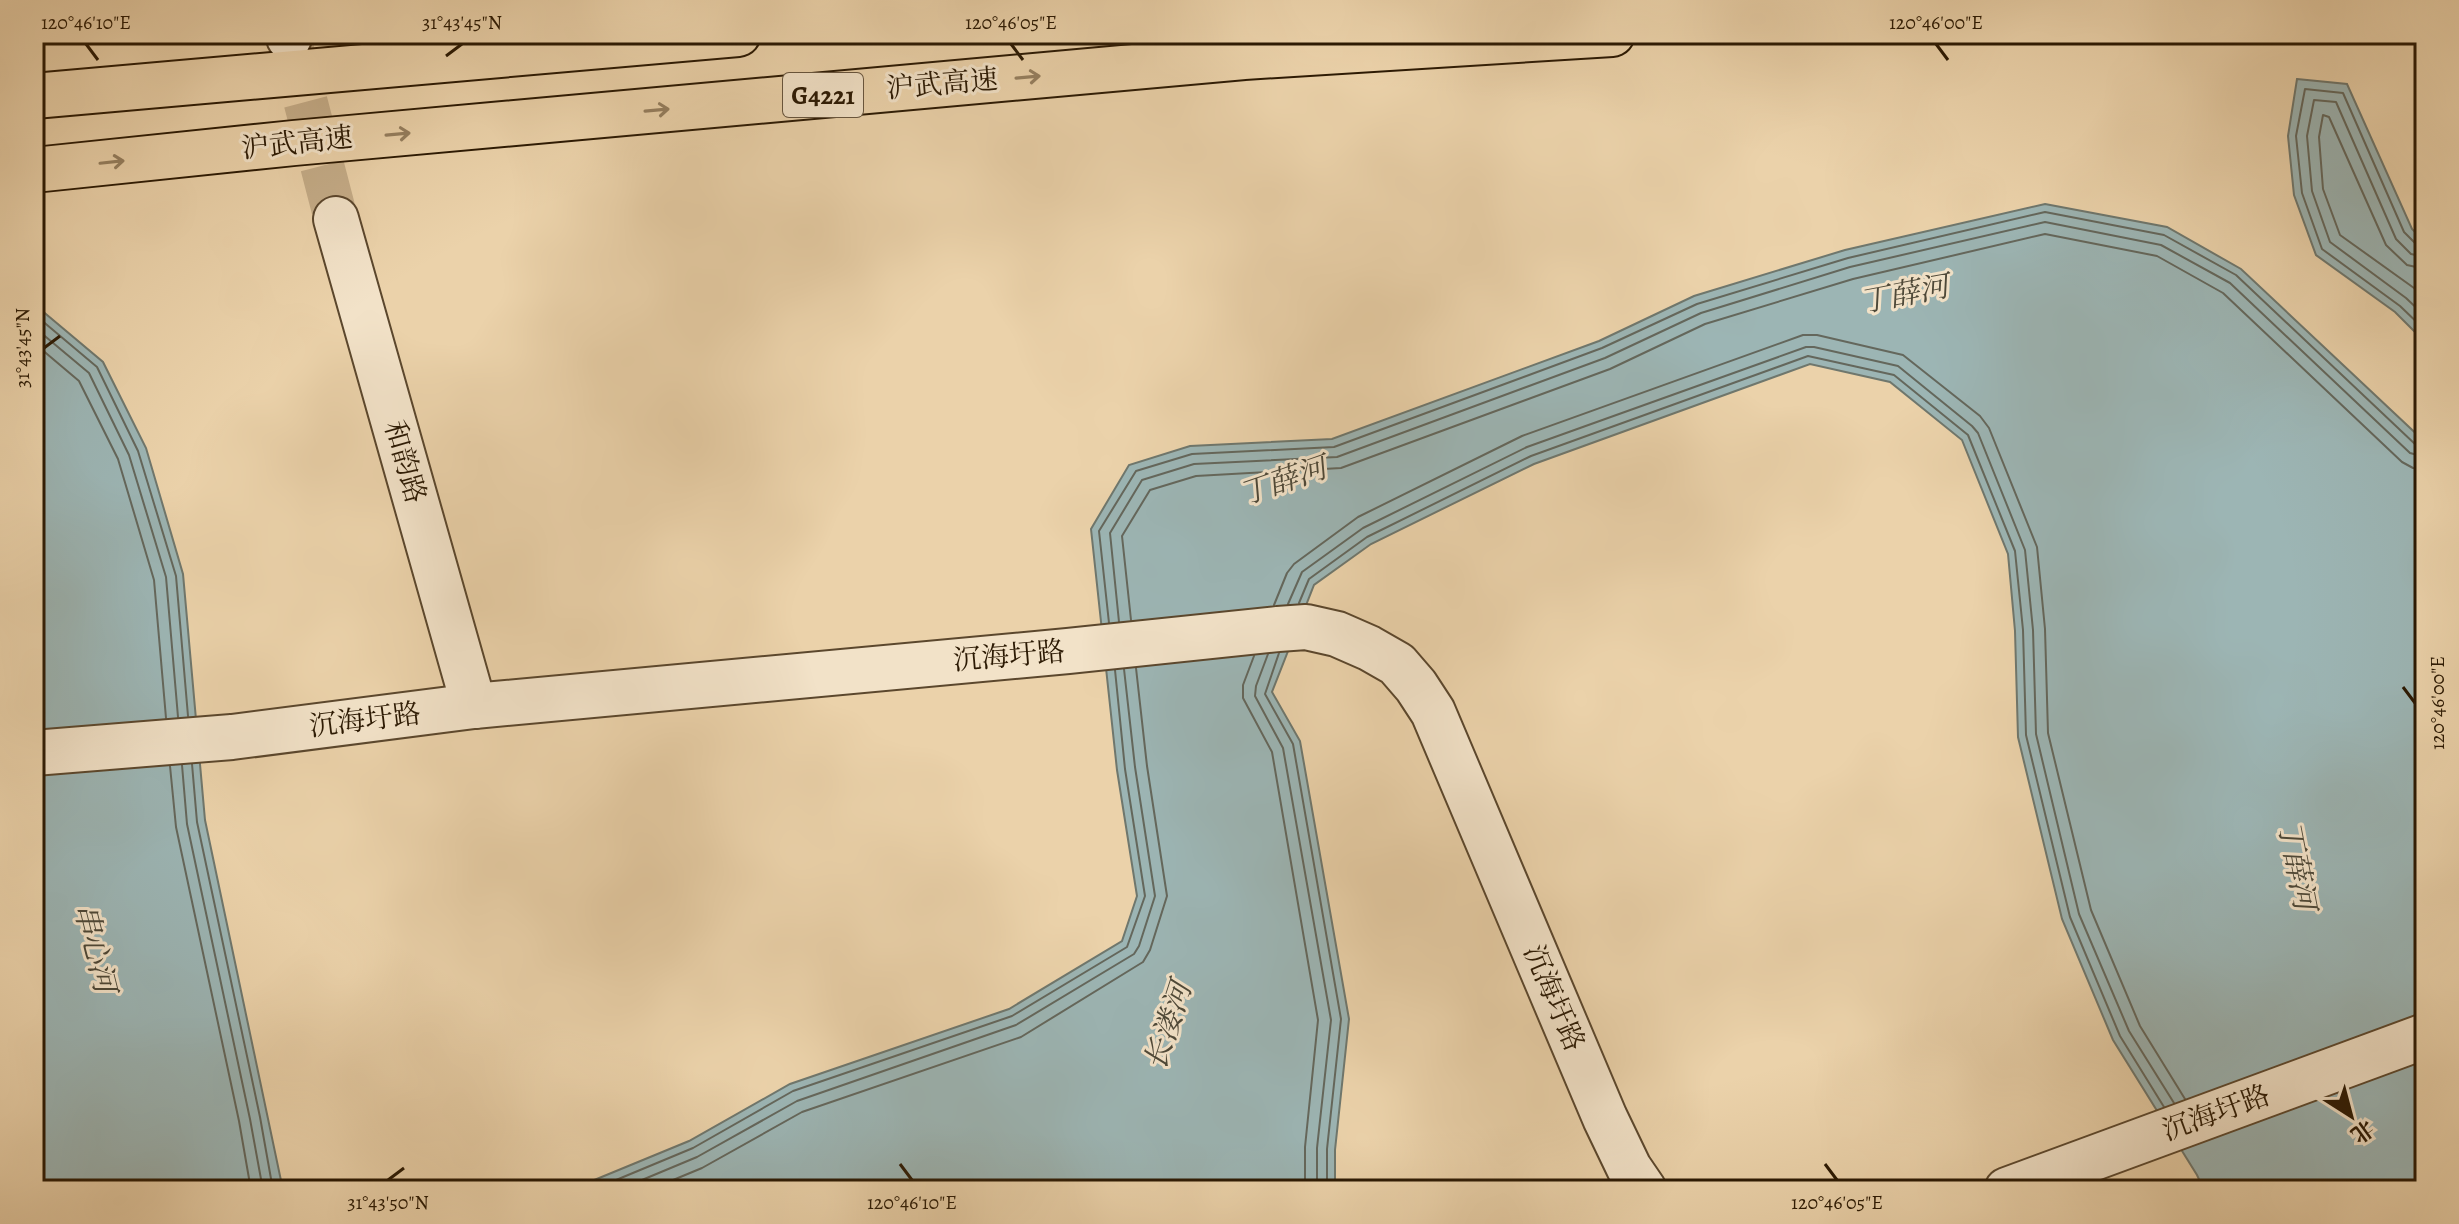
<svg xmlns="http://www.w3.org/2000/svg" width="2459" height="1224" viewBox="0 0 2459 1224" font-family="Alegreya,'Noto Serif SC',serif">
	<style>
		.water { fill: #9cb5b4; stroke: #6f776d; stroke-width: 2 }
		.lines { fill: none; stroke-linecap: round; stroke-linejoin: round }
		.shore { stroke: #64675c; stroke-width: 2 }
		.street-tunnel { stroke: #c5ad89; stroke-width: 44; stroke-dasharray: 44 22; stroke-linecap: butt }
		.street-casing { stroke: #5b472d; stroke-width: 48 }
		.highway-casing { stroke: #2b1903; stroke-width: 48 }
		.street { stroke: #f2e2c8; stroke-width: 44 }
		.highway { stroke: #ebd2aa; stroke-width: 44 }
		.oneway { stroke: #957f5f }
		.ticks { fill: none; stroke: #2b1903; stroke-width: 3 }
		.labels { text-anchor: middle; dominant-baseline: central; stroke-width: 6; stroke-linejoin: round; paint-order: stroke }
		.shield { fill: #f2e2c8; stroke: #67553e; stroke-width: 2 }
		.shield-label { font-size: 26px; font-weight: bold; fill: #2b1903 }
		.street-label { font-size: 28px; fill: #2b1903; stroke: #f2e2c8 }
		.water-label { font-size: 30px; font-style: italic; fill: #4d4838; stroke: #f2e2c8 }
		.neatline { fill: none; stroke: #2b1903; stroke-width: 3 }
		.ticks-label { font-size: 20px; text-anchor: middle; fill: #2b1903 }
	</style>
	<rect width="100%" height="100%" fill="#ebd2aa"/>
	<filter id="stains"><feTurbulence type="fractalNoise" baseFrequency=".0025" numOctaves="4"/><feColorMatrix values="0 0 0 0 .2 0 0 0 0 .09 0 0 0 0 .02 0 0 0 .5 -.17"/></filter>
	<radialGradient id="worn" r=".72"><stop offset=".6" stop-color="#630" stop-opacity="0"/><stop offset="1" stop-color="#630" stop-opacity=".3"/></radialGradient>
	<g class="water">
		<polygon points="2297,79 2347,84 2412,229 2425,242 2425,342 2395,312 2316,255 2294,195 2288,136"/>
		<polygon points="2045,204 2167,227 2241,269 2425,442 2425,1190 2204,1190 2197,1175 2113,1040 2062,919 2018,737 2015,631 2008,554 1962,440 1890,382 1810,364 1534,464 1371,544 1314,585 1272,692 1300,741 1349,1019 1335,1150 1335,1190 570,1190 689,1141 790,1084 1009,1009 1122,941 1137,896 1117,770 1091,529 1129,465 1190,446 1332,439 1599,341 1694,296 1845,250"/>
		<polygon points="34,304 103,362 146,448 183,574 205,820 283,1190 35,1190"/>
	</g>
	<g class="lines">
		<g class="shore">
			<polyline points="2425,247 2417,245 2404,232 2343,93 2305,89 2296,136 2302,193 2322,249 2400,306 2425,330"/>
			<polyline points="2425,257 2411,254 2396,239 2336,102 2314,100 2307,136 2312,191 2330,242 2406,298 2425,316"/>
			<polyline points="2425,269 2407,265 2386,245 2329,117 2323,115 2319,137 2323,189 2340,235 2414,288 2425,299"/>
			<polyline points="34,314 97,367 138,451 176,576 188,716"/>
			<polyline points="34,327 89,373 129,455 166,577 178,717"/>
			<polyline points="34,343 79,381 118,459 154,580 166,718"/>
			<polyline points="1299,603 1309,579 1367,537 1531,456 1808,356 1894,375 1968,435 2015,551 2023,630 2026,735 2070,917 2120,1036 2164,1107"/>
			<polyline points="1288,604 1302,572 1363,528 1527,447 1806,347 1814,347 1898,366 1972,426 1978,433 2025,550 2033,630 2036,734 2079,914 2129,1031 2174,1103"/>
			<polyline points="1274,605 1287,573 1294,564 1358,517 1522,436 1803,335 1817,335 1903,355 1980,416 1989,428 2037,547 2045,629 2048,733 2091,910 2140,1026 2185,1099"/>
			<polyline points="1131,620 1122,536 1150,490 1196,476 1341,468 1610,369 1705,324 1853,279 2045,234 2157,256 2223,293 2402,462 2413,468 2425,469"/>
			<polyline points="1119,622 1110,533 1142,480 1194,464 1337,457 1605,358 1701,313 1850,267 2045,222 2161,245 2230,283 2410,453 2425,457"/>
			<polyline points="1109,623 1099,531 1136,471 1192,454 1334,447 1602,348 1697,304 1848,258 2045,212 2164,235 2236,275 2416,445 2425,447"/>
			<polyline points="1279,653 1265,694 1293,744 1341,1019 1327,1149 1327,1190"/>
			<polyline points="1268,654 1256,686 1255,696 1283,748 1331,1020 1317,1148 1317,1190"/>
			<polyline points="1254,656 1243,685 1243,698 1272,752 1318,1020 1305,1147 1305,1190"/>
			<polyline points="192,764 197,822 260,1117 273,1190"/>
			<polyline points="182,765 187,824 250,1119 263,1190"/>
			<polyline points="170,766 176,827 239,1121 251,1190"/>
			<polyline points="592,1190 693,1148 793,1091 1012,1016 1127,947 1145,896 1125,769 1115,670"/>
			<polyline points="618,1190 697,1157 797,1101 1016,1025 1134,954 1139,946 1155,896 1135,767 1124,669"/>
			<polyline points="649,1190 702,1168 802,1112 1021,1037 1143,962 1150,950 1167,896 1147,766 1136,668"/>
		</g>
		<polyline class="street-tunnel" points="289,38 336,219"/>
		<g class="street-casing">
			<g id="street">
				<polyline points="288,34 289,38"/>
				<polyline points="336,219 474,706"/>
				<polyline points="34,753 232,737 474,706 1068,651 1278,629 1306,627 1337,634 1369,648 1397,664 1416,686 1433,712 1605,1118 1629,1168 1644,1190"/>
				<polyline points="2007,1190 2425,1036"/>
			</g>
		</g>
		<g class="highway-casing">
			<g id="highway">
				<polyline points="34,96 738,34"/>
				<polyline points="34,170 294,143 1244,57 1612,34"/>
			</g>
		</g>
		<use href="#street" class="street"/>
		<use href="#highway" class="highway"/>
	</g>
	<defs><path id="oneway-shaft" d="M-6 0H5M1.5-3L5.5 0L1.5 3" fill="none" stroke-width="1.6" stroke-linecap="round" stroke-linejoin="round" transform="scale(2)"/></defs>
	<g class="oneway">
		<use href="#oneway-shaft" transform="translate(1028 77) rotate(-5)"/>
		<use href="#oneway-shaft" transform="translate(657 110) rotate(-5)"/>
		<use href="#oneway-shaft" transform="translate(398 134) rotate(-5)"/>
		<use href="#oneway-shaft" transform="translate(112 162) rotate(-6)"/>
	</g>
	<path class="ticks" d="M86 44 98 60M1011 44 1023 60M1936 44 1948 60M446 56 462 44M44 348 60 336M2403 687 2415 703M900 1164 912 1180M1825 1164 1837 1180M388 1180 404 1168"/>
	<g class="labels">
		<rect class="shield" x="783" y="73" width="80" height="44" rx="6"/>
		<g class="shield-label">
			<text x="823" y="95">G4221</text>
		</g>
		<g class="street-label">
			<text transform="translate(942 84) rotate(-5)">沪武高速</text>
			<text transform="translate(297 143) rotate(-6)">沪武高速</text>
			<text transform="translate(405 462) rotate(74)">和韵路</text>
			<text transform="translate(1009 656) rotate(-5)">沉海圩路</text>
			<text transform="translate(365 720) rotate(-7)">沉海圩路</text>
			<text transform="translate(1554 998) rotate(67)">沉海圩路</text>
			<text transform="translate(2216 1113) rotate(-20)">沉海圩路</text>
		</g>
		<g class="water-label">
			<text transform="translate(1904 294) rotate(-11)">丁薛河</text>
			<text transform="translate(1283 481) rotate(-19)">丁薛河</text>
			<text transform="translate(2297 865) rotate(79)">丁薛河</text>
			<text transform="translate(95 948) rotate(76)">串心河</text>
			<text transform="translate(1168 1026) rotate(-72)">长溇河</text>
		</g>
	</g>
	<rect width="2459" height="1224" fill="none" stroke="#ebd2aa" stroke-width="88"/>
	<g transform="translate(2351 1116) rotate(144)" stroke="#f2e2c8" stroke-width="6" paint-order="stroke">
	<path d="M0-6L14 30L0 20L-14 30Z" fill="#2b1903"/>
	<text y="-12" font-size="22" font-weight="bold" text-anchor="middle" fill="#2b1903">北</text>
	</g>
	<rect x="44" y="44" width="2371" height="1136" class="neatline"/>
	<g class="ticks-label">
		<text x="86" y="29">120°46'10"E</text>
		<text x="462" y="29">31°43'45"N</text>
		<text x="1011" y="29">120°46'05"E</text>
		<text x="1936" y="29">120°46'00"E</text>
		<text transform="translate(22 348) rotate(-90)" y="7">31°43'45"N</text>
		<text transform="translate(2437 703) rotate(-90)" y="7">120°46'00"E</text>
		<text x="388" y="1209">31°43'50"N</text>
		<text x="912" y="1209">120°46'10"E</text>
		<text x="1837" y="1209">120°46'05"E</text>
	</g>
	<rect width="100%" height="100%" filter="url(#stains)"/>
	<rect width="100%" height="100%" fill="url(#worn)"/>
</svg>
